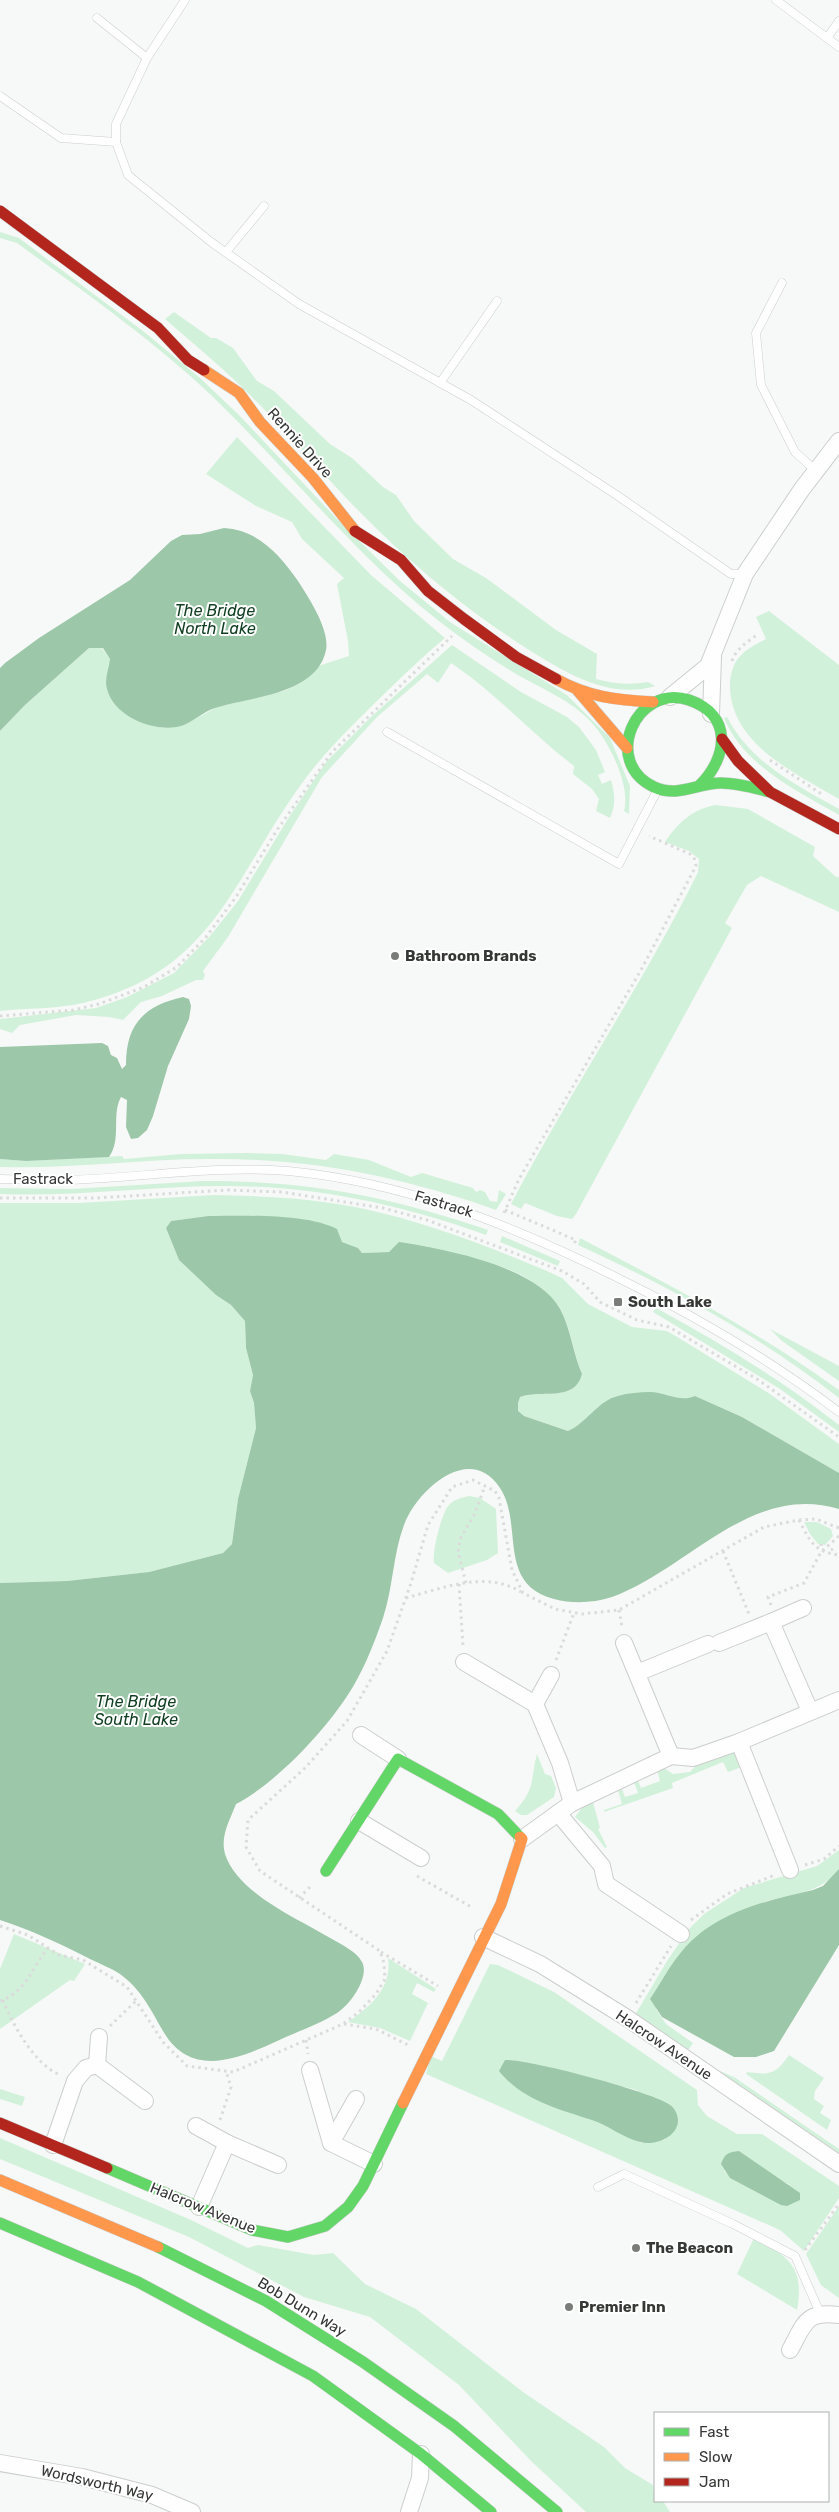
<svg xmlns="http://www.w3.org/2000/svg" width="839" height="2512" viewBox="0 0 839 2512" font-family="Rubik,sans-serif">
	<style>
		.green { fill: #d2f1da; fill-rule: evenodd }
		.water { fill: #9cc7a8 }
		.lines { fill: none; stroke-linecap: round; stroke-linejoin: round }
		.lane-casing { stroke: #cccecd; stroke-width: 9 }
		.street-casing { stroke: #cccecd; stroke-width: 18 }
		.fast-casing { stroke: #cccecd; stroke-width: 12 }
		.slow-casing { stroke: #cccecd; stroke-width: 12 }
		.jam-casing { stroke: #cccecd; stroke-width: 12 }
		.path { stroke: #dadbda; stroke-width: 3; stroke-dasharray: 2.5 4; stroke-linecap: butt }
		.lane { stroke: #fefefe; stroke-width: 8 }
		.street { stroke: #fefefe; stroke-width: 16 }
		.fast { stroke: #63d668; stroke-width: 11 }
		.slow { stroke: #ff974d; stroke-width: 11 }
		.jam { stroke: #b3261e; stroke-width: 11 }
		.poi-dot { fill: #7a7c7a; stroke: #fff; stroke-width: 2 }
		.labels { text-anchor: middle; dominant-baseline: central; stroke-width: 4; stroke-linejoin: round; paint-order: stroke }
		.street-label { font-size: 15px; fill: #363836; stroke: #fff }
		.poi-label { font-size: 15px; font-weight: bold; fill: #363836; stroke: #fff; text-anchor: start }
		.water-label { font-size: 16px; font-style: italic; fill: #103e21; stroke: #fff }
	</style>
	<rect width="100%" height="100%" fill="#f7f9f8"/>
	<g class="green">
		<path d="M0 232 19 238 143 331 200 378 239 415 338 520 400 581 450 622 567 695 610 738 630 786 629 814 624 811C631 786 609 741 591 722 571 700 542 689 516 674 483 654 449 630 419 605 344 541 282 464 212 396 152 339 84 292 17 243L0 238Z"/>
		<path d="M174 312 211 338H216L233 348 257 381 274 391 330 444 352 458 383 487 396 495 414 521 453 559 486 578 556 630 597 654 596 679C615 684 629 685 648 682L655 686C610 700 566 673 529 650 474 615 424 575 378 530 336 490 299 445 258 403 229 373 197 347 165 319Z"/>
		<path d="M237 437 371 575 445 638C422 657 402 677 381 697 352 726 323 753 300 786 231 882 213 972 83 1003 57 1009 27 1008 0 1011V731L25 705 89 648H102L110 659 109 695 113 701 134 718 163 728 186 724 217 707 284 691 299 684 318 666 349 656 348 641 337 584 344 578 302 539 292 522 256 506 206 474Z"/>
		<path d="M769 611 839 665V799C796 774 731 744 730 687 730 659 744 650 766 639L756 617Z"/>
		<path d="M452 645 521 692 567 717 579 727 596 750 605 772 598 775 602 784 611 780C615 794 616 805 610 818L596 811 599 799 592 789 573 774 574 766C532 734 496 693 451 663L438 683 427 674 377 717 322 777 228 937 203 971 205 975 203 980H196L162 996 141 1002 123 1020 109 1017 76 1015 20 1025 12 1033 0 1029V1019L96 1008 127 997 174 973 210 936 238 901 289 817 326 762 372 716Z"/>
		<path d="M727 717C750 762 796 785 839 809V815C797 791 744 766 724 718Z"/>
		<path d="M716 805 748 809 815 847 813 856 836 877H839V912L761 876 747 885 725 923 732 928 576 1214 572 1219 557 1216 525 1203 521 1209 511 1204C570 1091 642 986 698 872L699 859 689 851 665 842C678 823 692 809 716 805Z"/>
		<path d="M247 1153 282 1154 326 1160 334 1154 369 1160 411 1177 422 1173 473 1188 476 1192 480 1190 485 1192 490 1201 497 1202 499 1190 506 1194 496 1210C406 1178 315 1159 219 1159 146 1158 73 1169 0 1167V1159L26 1161 122 1156 124 1159 181 1154Z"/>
		<path d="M203 1181C310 1181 388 1196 488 1230L486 1235C403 1205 316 1186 227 1186 151 1186 76 1197 0 1194V1188L71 1189Z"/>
		<path d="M214 1195C264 1196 315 1198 365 1209 428 1223 488 1246 547 1271L562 1278 588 1304 632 1327 667 1331 674 1335 770 1394 839 1444V1473L742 1417 695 1396 687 1400 651 1392 599 1406 577 1427 568 1431 524 1416 518 1412V1403L520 1397C540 1389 575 1403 582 1374 574 1356 572 1333 563 1316 534 1257 451 1256 394 1248L389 1252 362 1253 358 1248 342 1242 237 1216H208L171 1221 166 1228 179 1260 216 1295 231 1305 245 1321 246 1348 253 1375 250 1391 254 1403 256 1428 238 1499 232 1544 223 1553 149 1572 67 1581 0 1583V1203H78Z"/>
		<polygon points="502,1236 560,1261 558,1266 500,1242"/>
		<path d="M580 1238C666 1283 750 1327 829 1383L839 1390V1398C760 1336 668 1286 578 1245Z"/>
		<path d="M656 1308C719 1342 782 1380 839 1425V1432L780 1389 653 1312Z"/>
		<polygon points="770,1329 839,1366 839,1381 782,1341"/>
		<path d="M469 1496 480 1498 496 1509 498 1553 487 1560 448 1573 434 1563C432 1551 441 1516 448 1506 454 1499 461 1498 469 1496Z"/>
		<polygon points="804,1522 817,1522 831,1529 833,1536 825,1545 818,1544 810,1534"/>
		<polygon points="734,1749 742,1767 728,1772 723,1762 672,1783 673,1788 604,1812 604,1810 622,1804 618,1790 622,1789 625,1797 638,1793 633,1779 637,1778 641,1788 660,1781 656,1766 660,1765 673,1774 690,1772 702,1759"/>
		<path d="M537 1754 545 1774 551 1776 556 1788 554 1797 527 1815H521L515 1811C536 1788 530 1781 537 1754Z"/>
		<polygon points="593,1802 600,1828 598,1829 607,1847 605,1848 593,1832 575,1817 582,1808"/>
		<path d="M839 1850V1869C822 1892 798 1893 771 1900 759 1903 748 1910 736 1915 686 1937 670 1956 656 2009L666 2024 693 2043 686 2053 635 2015 667 1961 689 1929 704 1914 744 1888 817 1866Z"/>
		<polygon points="14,1934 85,1964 74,1981 70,1980 0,2029 0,1969"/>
		<path d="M388 1958 436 1989 434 1992 417 1983 412 1994 428 2003 410 2041 380 2028 348 2022C371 2006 392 1988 388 1958Z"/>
		<path d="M490 1964 498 1965 554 1992 697 2090 698 2105 707 2116 737 2134H762L839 2186V2198L804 2251 780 2230 426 2074 431 2056 442 2061ZM511 2060 637 2090 666 2139 641 2143 603 2123 545 2104ZM739 2151 772 2176 790 2185 724 2172Z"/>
		<path d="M789 2055 824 2078 815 2091 814 2099 824 2106 820 2113 831 2120 827 2130 746 2074 747 2072C770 2075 775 2075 789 2055Z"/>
		<polygon points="708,2066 734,2077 839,2149 839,2153"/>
		<polygon points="0,2089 25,2097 22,2106 0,2099"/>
		<polygon points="0,2138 191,2220 248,2248 258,2245 314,2255 333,2253 365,2284 416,2309 523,2392 604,2447 625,2468 653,2485 655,2501 663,2501 670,2512 586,2512 532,2462 459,2385 370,2317 304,2297 189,2237 0,2159"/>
		<polygon points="839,2206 839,2298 821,2285 806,2254"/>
		<path d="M754 2238C788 2256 805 2267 797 2310L737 2274Z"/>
	</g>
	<g class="water">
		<path d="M224 528C258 530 280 555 298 581 309 598 330 630 326 650 317 695 249 697 215 708 202 712 194 722 181 726 155 733 114 717 107 689 104 679 109 669 110 659L103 648H89L25 705 0 731V668L5 663 39 638 130 580 171 541 182 535 200 534Z"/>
		<path d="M183 997 189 999 191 1006 189 1019 168 1066 153 1116 147 1130 138 1138 131 1139 126 1127 127 1100 121 1097C111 1115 122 1139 109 1157L26 1161 0 1159V1047L102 1043 108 1046 111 1055 117 1058 122 1069 126 1065C126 1025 143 1006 183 997Z"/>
		<path d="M208 1216C244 1216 305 1213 337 1229L342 1242 358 1248 362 1253 389 1252 399 1242C444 1249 537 1266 560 1309 571 1329 573 1354 582 1374 575 1403 540 1389 520 1397L518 1403V1411L524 1416 568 1431C587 1423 597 1401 618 1396 628 1393 640 1392 650 1392 665 1392 680 1403 695 1396L742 1417 839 1473V1509C751 1482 687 1570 612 1597 593 1603 573 1604 554 1599 496 1584 524 1524 500 1488 470 1442 417 1490 404 1525 393 1554 393 1588 383 1618 375 1641 366 1664 354 1685 331 1725 277 1783 236 1804 230 1820 220 1836 225 1854 238 1894 299 1919 332 1939 342 1945 356 1951 362 1962 370 1977 350 2005 337 2013 318 2025 296 2032 275 2042 236 2060 190 2078 163 2031 151 2010 141 1989 120 1974 111 1968 100 1964 90 1959 61 1944 31 1930 0 1920V1583L67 1581 149 1572 223 1553 232 1544 238 1499 256 1428 254 1403 250 1391 253 1375 246 1348 245 1321 231 1305 216 1295 179 1260 166 1228 171 1221Z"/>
		<path d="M839 1869V1945L774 2051 756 2057H734L662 2017 650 1999C661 1983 670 1965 682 1951 715 1912 765 1901 813 1890L823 1886Z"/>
		<path d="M505 2060C525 2058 654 2092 670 2105 675 2108 678 2115 678 2121 677 2138 654 2146 640 2142 623 2138 608 2125 592 2120 558 2109 522 2100 499 2071Z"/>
		<path d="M739 2151 800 2193V2200L787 2206 781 2205 730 2178 721 2164C725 2153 729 2152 739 2151Z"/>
	</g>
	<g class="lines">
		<g class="lane-casing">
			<g id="lane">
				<polyline points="185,0 147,58 116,124 116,142 128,175 211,242 299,304 471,400 615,494 731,574 745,574"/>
				<polyline points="776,0 839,47"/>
				<polyline points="97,18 147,58"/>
				<polyline points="827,38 839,21"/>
				<polyline points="0,96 61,138 116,142"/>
				<polyline points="226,252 264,206"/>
				<polyline points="782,283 756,333 761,385 795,452 816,471"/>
				<polyline points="440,383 497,301"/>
				<polyline points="387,732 619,864 657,791"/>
				<path d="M0 1179C22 1179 45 1181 68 1180 141 1178 214 1165 288 1171 404 1182 509 1224 612 1275 692 1314 768 1358 839 1412"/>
				<polyline points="598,2187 624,2174 733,2224 795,2256 820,2313"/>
			</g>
		</g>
		<g class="street-casing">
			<g id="street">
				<polyline points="670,697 708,666 745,574 802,489 839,441"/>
				<polyline points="711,714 713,657"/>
				<polyline points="771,1622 803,1608"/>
				<polyline points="719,1643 771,1622 810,1711"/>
				<polyline points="464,1662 535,1704 560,1763 572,1803 522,1839"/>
				<polyline points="637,1673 708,1644"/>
				<polyline points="535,1704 551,1675"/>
				<polyline points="361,1735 398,1759"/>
				<polyline points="739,1742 790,1870"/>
				<polyline points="671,1756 693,1758 739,1742 839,1700"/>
				<polyline points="572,1803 671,1756 624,1643"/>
				<polyline points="558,1813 602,1866 606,1884 681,1934"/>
				<polyline points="359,1821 421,1858"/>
				<polyline points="483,1937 540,1964 627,2018 839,2164"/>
				<polyline points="97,2065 99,2037"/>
				<polyline points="310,2070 331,2143"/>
				<polyline points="356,2099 331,2143 374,2164"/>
				<polyline points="196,2126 227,2143"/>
				<polyline points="53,2145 75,2081 86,2068 97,2065 145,2101"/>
				<polyline points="199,2207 227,2143 278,2165"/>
				<path d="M790 2350C805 2323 805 2311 839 2315"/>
				<polyline points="0,2463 82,2477 152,2495 192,2512"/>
				<polyline points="409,2512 420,2478 421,2454"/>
			</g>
		</g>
		<g class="fast-casing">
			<g id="fast">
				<path d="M700 785C728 757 733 715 689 700 636 683 601 762 654 787 678 798 697 783 721 783 738 783 754 788 770 792"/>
				<polyline points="326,1871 398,1759 498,1814 520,1837"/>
				<polyline points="107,2168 252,2230 288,2237 325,2226 348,2207 363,2186 403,2103"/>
				<polyline points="0,2223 138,2282 313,2376 421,2454 491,2512"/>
				<polyline points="158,2247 266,2301 363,2362 454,2426 557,2512"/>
			</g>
		</g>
		<g class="slow-casing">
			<g id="slow">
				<polyline points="204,370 239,393 260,422 313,478 355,531"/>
				<path d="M556 679C588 697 616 700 653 702"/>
				<polyline points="578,691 627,748"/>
				<polyline points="403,2103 501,1904 522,1839 520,1837"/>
				<polyline points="0,2180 158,2247"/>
			</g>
		</g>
		<g class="jam-casing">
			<g id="jam">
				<polyline points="0,211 158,328 188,360 204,370"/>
				<polyline points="355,531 401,560 428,591 464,619 516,657 556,679"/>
				<polyline points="722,739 738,761 770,792 839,829"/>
				<polyline points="0,2123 107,2168"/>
			</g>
		</g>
		<g class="path">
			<path d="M732 661C736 649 747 642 757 635"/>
			<polyline points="770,760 823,795"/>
			<polyline points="0,1016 73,1010 99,1004 144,987 177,967 206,937 236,897 277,830 332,752 452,636"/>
			<polyline points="0,1198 96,1198 227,1190 282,1192 383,1208 427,1220 562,1271 584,1284 600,1302 637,1320 669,1327 757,1379 839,1437"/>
			<polyline points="505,1210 576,1240 574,1244"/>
			<polyline points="504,1213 519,1179 641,970 696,866 694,858 690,854 649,836"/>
			<path d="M799 1520C810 1541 814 1552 839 1555"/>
			<polyline points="821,1546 821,1544"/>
			<polyline points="831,1550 833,1549"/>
			<polyline points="723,1551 749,1614"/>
			<polyline points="466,1583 458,1552 460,1539 474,1515 485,1486"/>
			<polyline points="459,1584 463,1646"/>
			<path d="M406 1598C443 1588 486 1570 521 1592"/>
			<polyline points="771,1605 768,1597 804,1583 821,1552 839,1536"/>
			<polyline points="619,1610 622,1627"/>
			<polyline points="556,1660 574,1613"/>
			<polyline points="805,1865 824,1859 839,1846"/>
			<polyline points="417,1876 473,1908"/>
			<polyline points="299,1898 312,1885"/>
			<polyline points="691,1920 727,1894 775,1875"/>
			<polyline points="0,1926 28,1935 59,1955 83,1960 127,1987 163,2042 187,2066 233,2072 343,2024 359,2012 376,1994 385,1979 384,1963 380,1951 260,1871 246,1847 248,1820 305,1768 347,1721 387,1651 411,1583 428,1525 452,1487 473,1480 495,1491 499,1498 512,1570 523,1593 555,1609 582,1614 619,1610 764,1527 799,1520 816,1519 839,1528"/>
			<polyline points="381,1952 438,1986"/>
			<path d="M3 2000C12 2024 35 2065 60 2075"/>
			<path d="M0 2001C27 1991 31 1969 48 1948"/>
			<polyline points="636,2003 671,1946"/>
			<polyline points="344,2024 376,2029 408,2045"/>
			<polyline points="110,2026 136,2001"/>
			<polyline points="306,2040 308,2054"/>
			<polyline points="220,2120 231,2087 226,2071"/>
			<polyline points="805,2250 839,2204"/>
		</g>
		<use href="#lane" class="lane"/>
		<use href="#street" class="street"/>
		<use href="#fast" class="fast"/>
		<use href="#slow" class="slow"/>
		<use href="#jam" class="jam"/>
	</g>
	<g class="poi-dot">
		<circle cx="395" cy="956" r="5"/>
		<rect x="613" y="1297" width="10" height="10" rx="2.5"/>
		<circle cx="636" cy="2248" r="5"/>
		<circle cx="569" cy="2307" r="5"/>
	</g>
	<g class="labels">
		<g class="street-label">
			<text transform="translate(300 443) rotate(48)">Rennie Drive</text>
			<text x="43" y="1179">Fastrack</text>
			<text transform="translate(444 1204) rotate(17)">Fastrack</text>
			<text transform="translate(664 2045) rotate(34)">Halcrow Avenue</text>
			<text transform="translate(203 2208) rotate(22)">Halcrow Avenue</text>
			<text transform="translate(302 2307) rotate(31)">Bob Dunn Way</text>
			<text transform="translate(97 2483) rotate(13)">Wordsworth Way</text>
		</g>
		<g class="poi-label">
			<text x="405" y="956">Bathroom Brands</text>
			<text x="628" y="1302">South Lake</text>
			<text x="646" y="2248">The Beacon</text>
			<text x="579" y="2307">Premier Inn</text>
		</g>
		<g class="water-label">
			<text x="215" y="610">The Bridge<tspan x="215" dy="18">North Lake</tspan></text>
			<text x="136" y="1701">The Bridge<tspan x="136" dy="18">South Lake</tspan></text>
		</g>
	</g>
	<rect x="654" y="2412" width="175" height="90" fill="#ffffff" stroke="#afafaf"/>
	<rect x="664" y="2428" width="25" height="8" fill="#63d668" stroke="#afafaf"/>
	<text x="699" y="2437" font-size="15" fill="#363836">Fast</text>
	<rect x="664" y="2453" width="25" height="8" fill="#ff974d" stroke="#afafaf"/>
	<text x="699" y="2462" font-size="15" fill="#363836">Slow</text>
	<rect x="664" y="2478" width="25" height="8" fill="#b3261e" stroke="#afafaf"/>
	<text x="699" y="2487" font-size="15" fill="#363836">Jam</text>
</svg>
